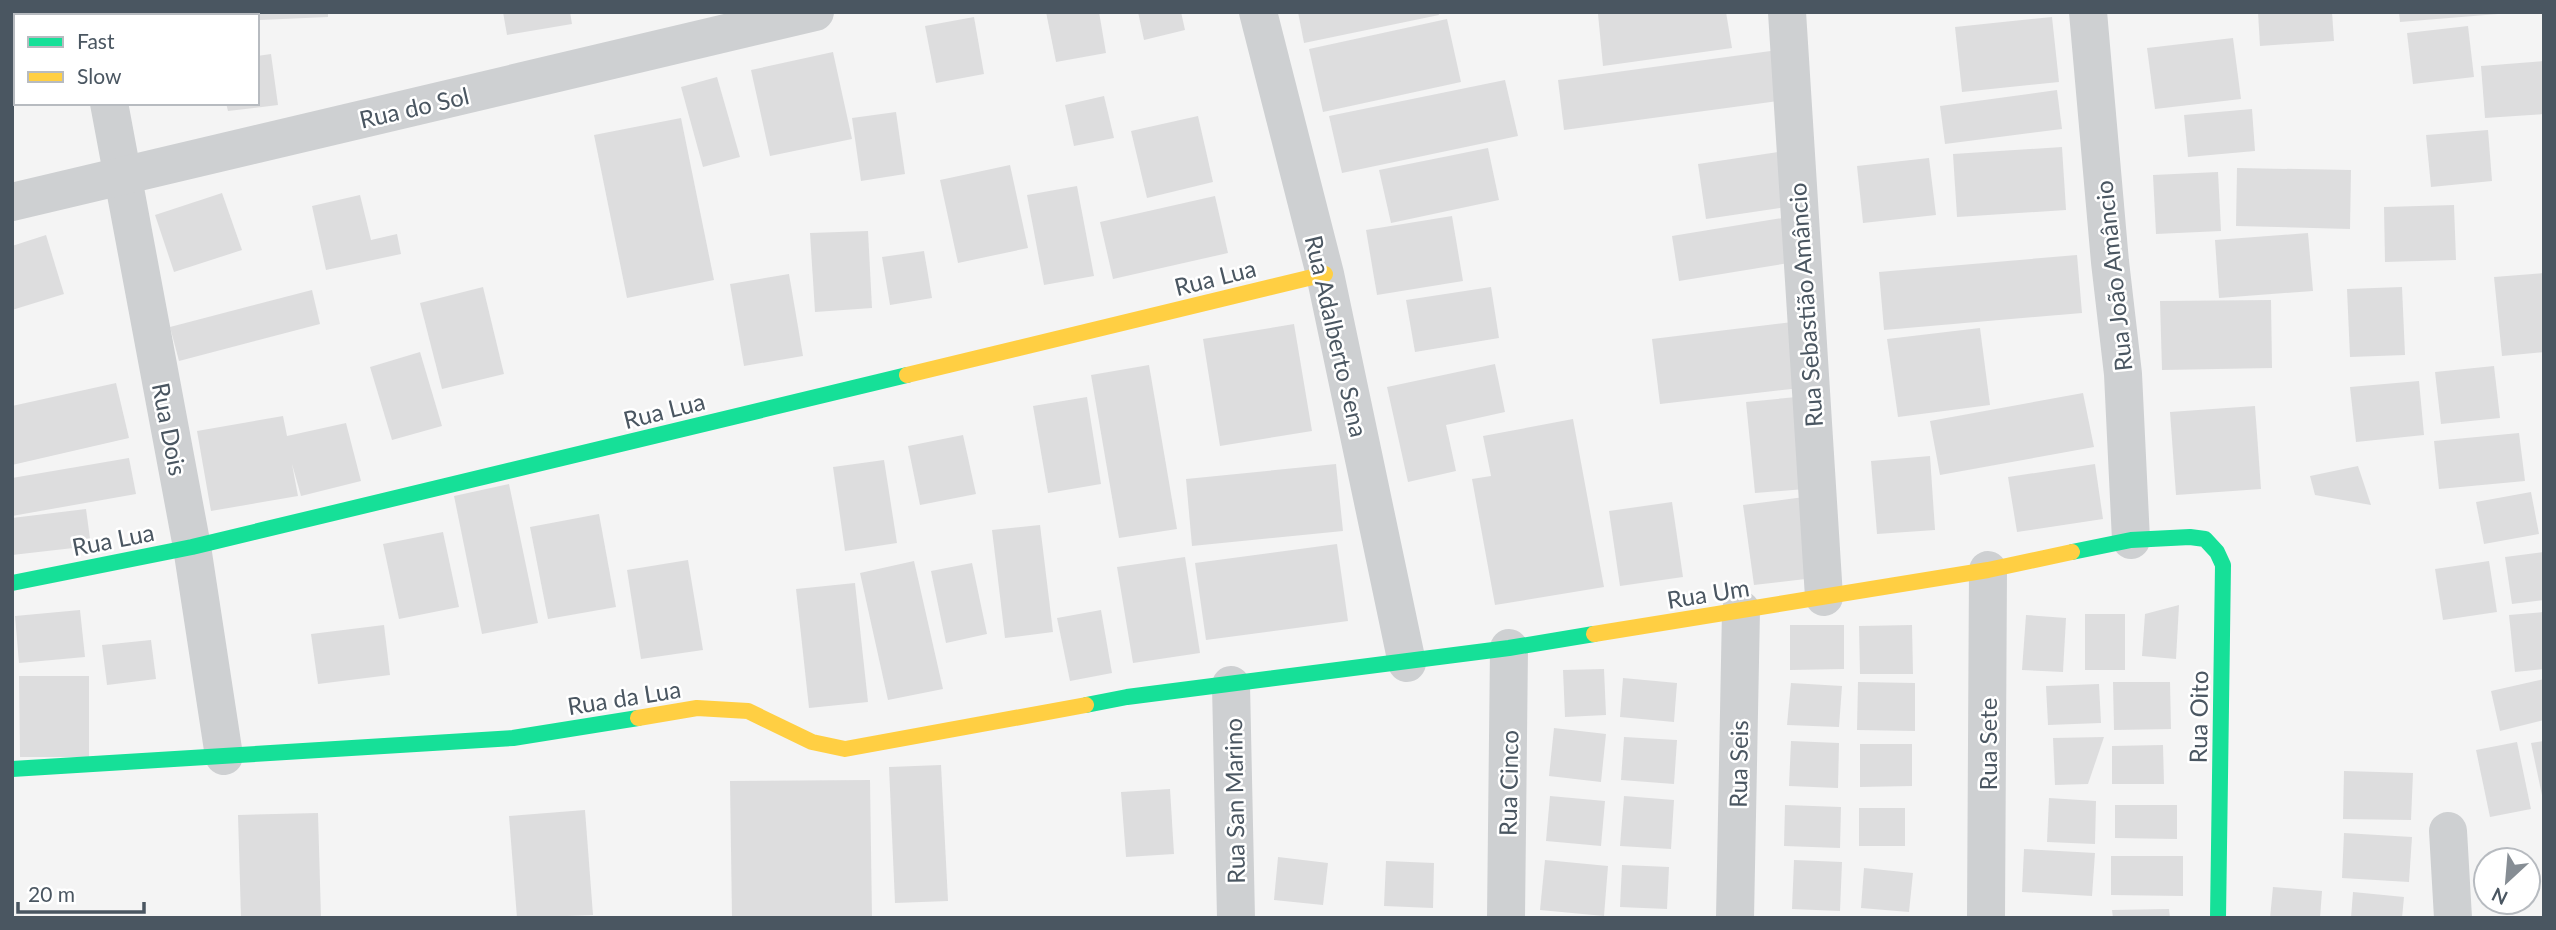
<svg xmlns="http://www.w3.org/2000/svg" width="2556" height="930" viewBox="0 0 2556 930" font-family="Lato,sans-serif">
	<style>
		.building { fill: #ddddde }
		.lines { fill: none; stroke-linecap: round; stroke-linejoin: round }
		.street { stroke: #ced0d2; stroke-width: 38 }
		.fast { stroke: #16e098; stroke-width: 16 }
		.slow { stroke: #ffcf43; stroke-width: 16 }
		.labels { text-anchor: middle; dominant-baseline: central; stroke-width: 5; stroke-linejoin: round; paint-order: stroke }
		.street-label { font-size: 24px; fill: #4a5661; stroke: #fff }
	</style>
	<rect width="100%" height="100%" fill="#f4f4f4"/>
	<g class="building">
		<polygon points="260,12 328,12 328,17 260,20"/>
		<polygon points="503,12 570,12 572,24 507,35"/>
		<polygon points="1046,12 1099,12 1106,53 1056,62"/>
		<polygon points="1138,12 1181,12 1185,30 1144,40"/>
		<polygon points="1298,12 1438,12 1439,15 1304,43"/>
		<polygon points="1606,12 1726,12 1732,48 1603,66 1598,14"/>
		<polygon points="2258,12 2332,12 2334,41 2260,46"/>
		<polygon points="2399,12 2498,12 2498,14 2400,22"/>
		<polygon points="974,17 984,74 936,83 925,26"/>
		<polygon points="2052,17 2059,82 1962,92 1955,27"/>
		<polygon points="1447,19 1461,82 1323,112 1309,49"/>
		<polygon points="2468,26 2474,77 2413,84 2407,33"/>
		<polygon points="2233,38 2241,99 2155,109 2147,48"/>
		<polygon points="1778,50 1785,100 1564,130 1558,80"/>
		<polygon points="833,52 852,139 770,156 751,70"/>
		<polygon points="271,54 278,105 228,111 226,103 257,103 257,56"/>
		<polygon points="2544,61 2544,114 2485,118 2481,66"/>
		<polygon points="717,77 740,157 703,167 681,87"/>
		<polygon points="1505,80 1518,136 1342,173 1329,116"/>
		<polygon points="2057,90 2062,129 1945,144 1940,106"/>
		<polygon points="1104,96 1114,138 1074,146 1065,105"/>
		<polygon points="2252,109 2255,151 2188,157 2184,115"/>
		<polygon points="896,112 905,174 861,181 852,118"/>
		<polygon points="1198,116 1213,182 1147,198 1131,131"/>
		<polygon points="681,118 714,280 627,298 594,135"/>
		<polygon points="2488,130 2492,181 2431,187 2426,135"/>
		<polygon points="2062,147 2066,210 1957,217 1953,154"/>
		<polygon points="1488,148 1499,200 1391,223 1379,170"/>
		<polygon points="1785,151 1794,206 1706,219 1698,164"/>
		<polygon points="1929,158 1936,215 1863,223 1857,166"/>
		<polygon points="1010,165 1028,248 958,263 940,180"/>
		<polygon points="2237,168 2351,170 2350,229 2236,226"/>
		<polygon points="2218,172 2221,231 2156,234 2153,175"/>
		<polygon points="1077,186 1094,276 1044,285 1027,195"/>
		<polygon points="222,193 242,250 174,272 155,215"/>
		<polygon points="360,195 371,240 397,234 401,254 326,270 312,206"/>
		<polygon points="1215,196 1228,253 1113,279 1100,222"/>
		<polygon points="2454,205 2456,260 2385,262 2384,207"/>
		<polygon points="1452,216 1463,281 1377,295 1366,230"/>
		<polygon points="1788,217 1795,262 1679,281 1672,236"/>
		<polygon points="868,231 872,308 815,312 810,233"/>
		<polygon points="2308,233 2313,291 2219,298 2215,240"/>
		<polygon points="46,235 64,294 12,310 12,246"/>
		<polygon points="924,251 932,298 890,305 882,257"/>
		<polygon points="2077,255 2082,313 1884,330 1879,272"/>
		<polygon points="2544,273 2544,352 2502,356 2494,277"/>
		<polygon points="789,274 803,356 744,366 730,284"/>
		<polygon points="483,287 504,374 442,389 420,303"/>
		<polygon points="1491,287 1499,338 1415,352 1406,300"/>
		<polygon points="2402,287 2405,355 2350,357 2347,289"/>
		<polygon points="312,290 320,324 179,361 170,327"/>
		<polygon points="2271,300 2272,368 2162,370 2160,301"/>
		<polygon points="1801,321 1809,387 1660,404 1652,339"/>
		<polygon points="1294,324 1312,431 1220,446 1203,339"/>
		<polygon points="1980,328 1990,405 1898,417 1887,339"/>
		<polygon points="420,352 442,426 392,440 370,367"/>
		<polygon points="1495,364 1505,412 1446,425 1456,471 1408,482 1387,387"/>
		<polygon points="1149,365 1177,529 1119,538 1091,375"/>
		<polygon points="2494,366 2500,418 2441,424 2435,372"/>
		<polygon points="2419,381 2424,435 2356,442 2350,387"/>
		<polygon points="116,383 129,438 12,465 12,406"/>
		<polygon points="2083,393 2094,447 1940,475 1930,421"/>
		<polygon points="1807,396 1817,488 1755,493 1746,402"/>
		<polygon points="1087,397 1101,484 1048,493 1033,406"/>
		<polygon points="2255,406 2261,489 2176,495 2170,412"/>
		<polygon points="283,416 287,436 346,423 361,481 301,496 292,464 298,496 211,511 197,431"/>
		<polygon points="1573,419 1604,587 1495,605 1472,479 1491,476 1483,436"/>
		<polygon points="2519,433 2525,481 2439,489 2434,441"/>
		<polygon points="963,435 976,494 920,505 908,446"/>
		<polygon points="1930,456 1935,530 1877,534 1871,461"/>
		<polygon points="129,458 136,494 12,516 12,478"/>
		<polygon points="884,460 897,543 845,551 833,467"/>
		<polygon points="1336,464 1343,531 1192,546 1186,479"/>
		<polygon points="2095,464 2103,519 2017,532 2008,477"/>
		<polygon points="2358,466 2371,505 2315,495 2310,476"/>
		<polygon points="509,484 538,623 482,634 454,496"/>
		<polygon points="2531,492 2539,534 2484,544 2476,502"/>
		<polygon points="1804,497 1814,578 1754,585 1743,505"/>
		<polygon points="1672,502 1683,577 1620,586 1609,511"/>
		<polygon points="86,509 91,546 12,555 12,518"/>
		<polygon points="599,514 616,607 548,619 530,527"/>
		<polygon points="1040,525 1053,632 1005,638 992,530"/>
		<polygon points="443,532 459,607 399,619 383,544"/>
		<polygon points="1337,544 1348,621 1206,640 1195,563"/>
		<polygon points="2544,552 2544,600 2512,604 2505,557"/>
		<polygon points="1185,557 1200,653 1133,663 1117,567"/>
		<polygon points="688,560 703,650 641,659 627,570"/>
		<polygon points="914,561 943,689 888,700 860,573"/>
		<polygon points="2489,561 2497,612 2443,620 2435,569"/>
		<polygon points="972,563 987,634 946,643 931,571"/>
		<polygon points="855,583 868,702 809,708 796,589"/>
		<polygon points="2179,605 2176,659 2142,656 2145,614"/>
		<polygon points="80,610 85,657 19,663 15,616"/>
		<polygon points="1101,610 1112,673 1070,681 1057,618"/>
		<polygon points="2544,612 2544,669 2515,672 2509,615"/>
		<rect x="2085" y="614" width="40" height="56"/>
		<polygon points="2026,615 2066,618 2063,672 2022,670"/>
		<polygon points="384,625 390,675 318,684 311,634"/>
		<polygon points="1790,625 1844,625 1844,669 1790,670"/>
		<polygon points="1912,625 1913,674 1860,674 1859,626"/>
		<polygon points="151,640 156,679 107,685 102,645"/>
		<polygon points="1604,669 1606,715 1565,717 1563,670"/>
		<polygon points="19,676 89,676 89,757 20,757"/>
		<polygon points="1623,678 1677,683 1674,722 1620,717"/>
		<polygon points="2544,679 2544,720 2500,731 2491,691"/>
		<polygon points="1858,682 1915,683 1915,731 1857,730"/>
		<polygon points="2113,682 2170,682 2171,729 2114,730"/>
		<polygon points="1791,683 1842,686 1839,727 1787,725"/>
		<polygon points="2099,684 2101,723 2048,725 2046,686"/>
		<polygon points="1554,728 1606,734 1601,782 1549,776"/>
		<polygon points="1624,737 1677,740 1674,784 1621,780"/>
		<polygon points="2104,737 2088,784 2055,785 2053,738"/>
		<polygon points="1791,741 1839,743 1838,788 1789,786"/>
		<polygon points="2544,741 2544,800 2543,800 2531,743"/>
		<polygon points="2517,742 2531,809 2490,817 2476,750"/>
		<polygon points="1860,744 1912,744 1912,786 1860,787"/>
		<polygon points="2163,745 2164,784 2112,784 2112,746"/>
		<polygon points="941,765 948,901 895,903 889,767"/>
		<polygon points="2344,771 2413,773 2411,820 2343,819"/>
		<polygon points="870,780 872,918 732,918 730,781"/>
		<polygon points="1170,789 1174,854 1126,857 1121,792"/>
		<polygon points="1550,796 1605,801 1601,846 1546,841"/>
		<polygon points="1624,796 1674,800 1671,849 1620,846"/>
		<polygon points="2049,798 2096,801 2095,844 2047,842"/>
		<polygon points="1785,805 1841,807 1840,848 1784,846"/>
		<polygon points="2115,805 2177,805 2177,839 2115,838"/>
		<rect x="1859" y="808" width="46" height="38"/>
		<polygon points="585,810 593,915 517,918 509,816"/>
		<polygon points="318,813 321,918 241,918 238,815"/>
		<polygon points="2344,833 2412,837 2409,882 2342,878"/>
		<polygon points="2024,849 2095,853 2092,896 2022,892"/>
		<polygon points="2111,856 2183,856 2183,896 2111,895"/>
		<polygon points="1278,857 1328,863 1323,905 1274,900"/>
		<polygon points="1545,860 1608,866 1604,916 1540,910"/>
		<polygon points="1794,860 1842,862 1840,911 1792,909"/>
		<polygon points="1386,861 1434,863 1433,908 1384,906"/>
		<polygon points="1622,865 1669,867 1667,909 1620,907"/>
		<polygon points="1864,868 1913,873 1909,912 1861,908"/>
		<polygon points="2273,887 2322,891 2320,918 2270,918"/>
		<polygon points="2353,892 2404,897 2402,918 2351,918"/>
		<polygon points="2169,909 2170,918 2113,918 2112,910"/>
	</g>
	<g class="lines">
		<g class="street">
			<polyline points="93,12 93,16"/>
			<polyline points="1258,12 1325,274 1407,663"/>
			<polyline points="1787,12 1824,597"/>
			<polyline points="2088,12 2110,262 2123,374 2131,540"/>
			<polyline points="109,103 192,547 224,756"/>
			<polyline points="12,202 815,12"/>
			<polyline points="1231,685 1236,918"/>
			<polyline points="2448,831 2453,918"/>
			<polyline points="1506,918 1509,648"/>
			<polyline points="1735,918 1741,610"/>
			<polyline points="1986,918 1988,570"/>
		</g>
		<g class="fast">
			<polyline points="2072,552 2131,540 2190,537 2205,539 2217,552 2223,565 2218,918"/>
			<polyline points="12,583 192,547 907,375"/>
			<polyline points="1086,705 1127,697 1509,648 1594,634"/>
			<polyline points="12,769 513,738 638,718"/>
		</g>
		<g class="slow">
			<polyline points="907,375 1325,274"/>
			<polyline points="1594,634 1988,570 2072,552"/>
			<polyline points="638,718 697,708 748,711 812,742 845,749 1086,705"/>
		</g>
	</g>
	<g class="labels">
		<g class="street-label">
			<text transform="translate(414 107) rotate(-13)">Rua do Sol</text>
			<text transform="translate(2113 276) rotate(-96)">Rua João Amâncio</text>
			<text transform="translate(1215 277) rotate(-14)">Rua Lua</text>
			<text transform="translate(1805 305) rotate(-94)">Rua Sebastião Amâncio</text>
			<text transform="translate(1337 336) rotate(77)">Rua Adalberto Sena</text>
			<text transform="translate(664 410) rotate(-14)">Rua Lua</text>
			<text transform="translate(170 429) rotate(79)">Rua Dois</text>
			<text transform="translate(113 539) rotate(-11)">Rua Lua</text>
			<text transform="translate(1708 593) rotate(-9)">Rua Um</text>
			<text transform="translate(624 697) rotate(-9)">Rua da Lua</text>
			<text transform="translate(2198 717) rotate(-89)">Rua Oito</text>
			<text transform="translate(1987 744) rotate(-90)">Rua Sete</text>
			<text transform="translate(1738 764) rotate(-89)">Rua Seis</text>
			<text transform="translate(1508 783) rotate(-89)">Rua Cinco</text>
			<text transform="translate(1234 801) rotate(-91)">Rua San Marino</text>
		</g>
	</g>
	<rect width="2556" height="930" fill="none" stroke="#4a5661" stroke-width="28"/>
	<rect x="14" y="14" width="245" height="91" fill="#ffffff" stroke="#b7bbc0" stroke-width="2"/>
	<rect x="28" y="37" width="35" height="10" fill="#16e098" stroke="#b7bbc0" stroke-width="2"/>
	<text x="77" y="49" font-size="21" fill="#4a5661">Fast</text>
	<rect x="28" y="72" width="35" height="10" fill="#ffcf43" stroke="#b7bbc0" stroke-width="2"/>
	<text x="77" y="84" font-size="21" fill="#4a5661">Slow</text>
	<g transform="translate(2507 881) rotate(206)"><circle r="33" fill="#ffffff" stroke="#b7bbc0" stroke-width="2"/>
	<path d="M0-5L12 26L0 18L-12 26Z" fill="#868d94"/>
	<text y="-10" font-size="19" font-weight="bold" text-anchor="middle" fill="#4a5661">N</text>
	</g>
	<path d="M18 902v10h126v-10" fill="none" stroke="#4a5661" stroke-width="3.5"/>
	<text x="28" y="902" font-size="21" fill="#4a5661" stroke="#ffffff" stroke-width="5" paint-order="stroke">20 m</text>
</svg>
